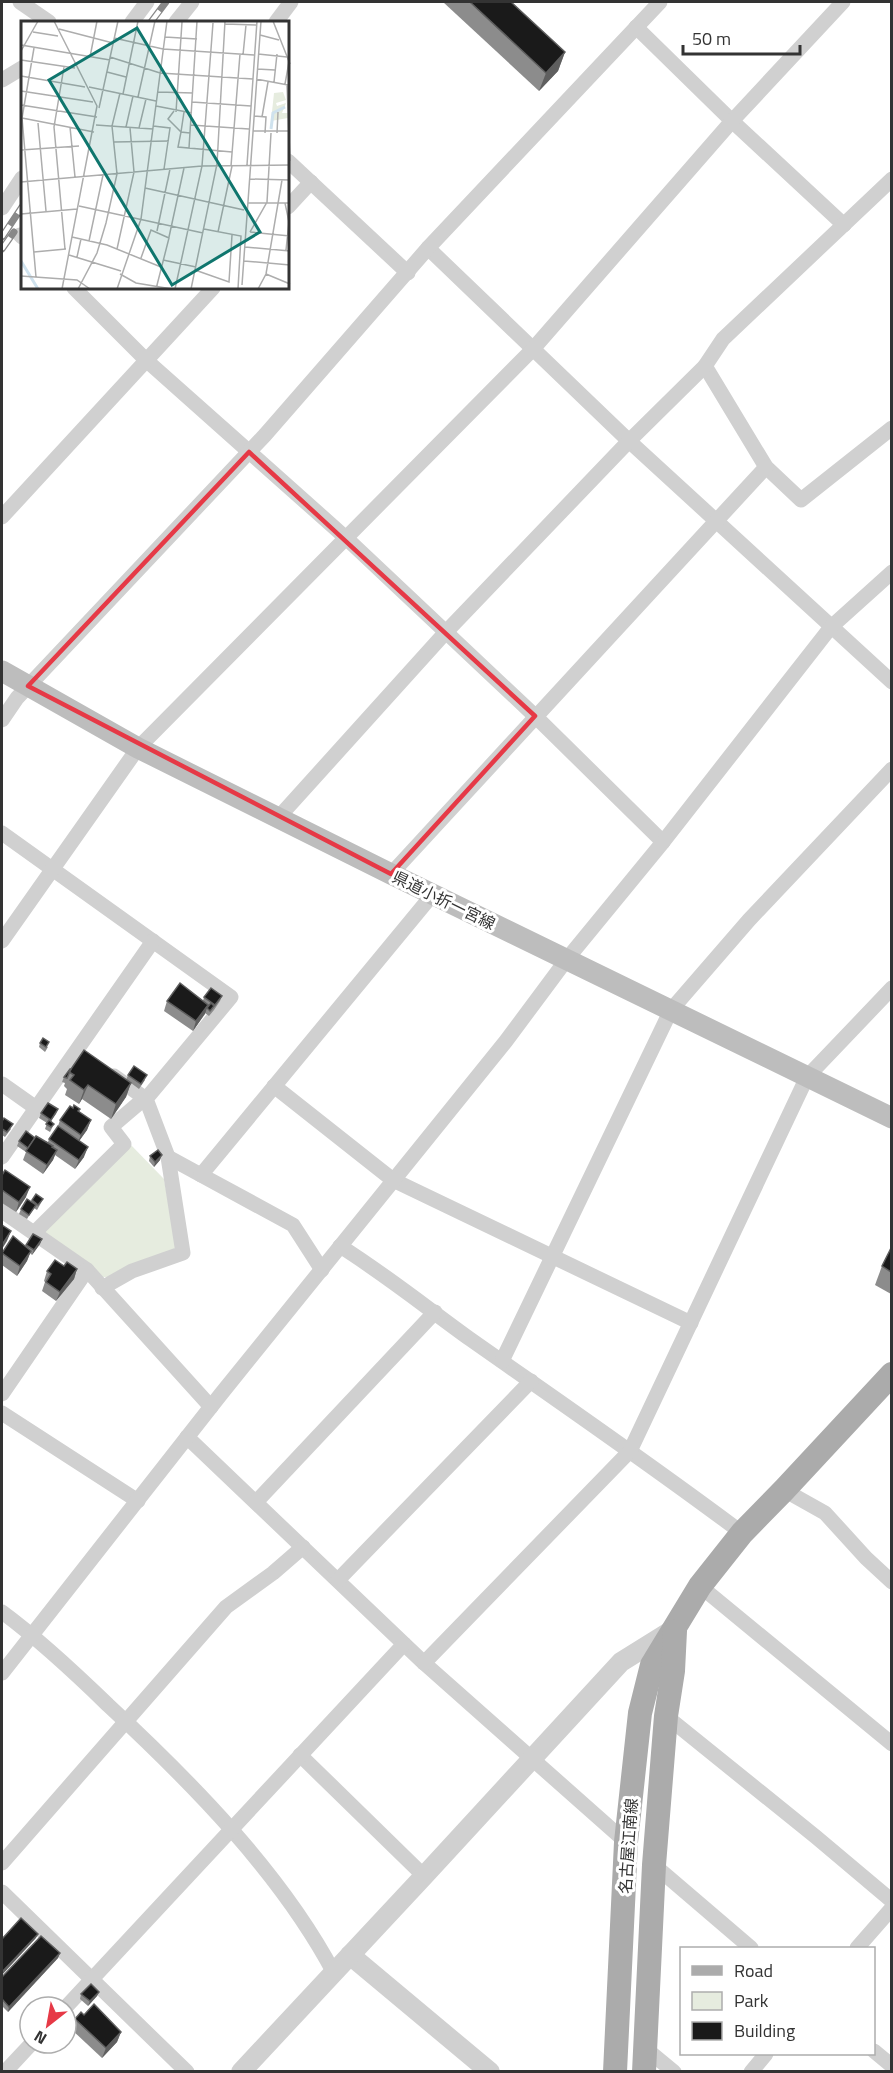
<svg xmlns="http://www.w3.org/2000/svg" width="893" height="2073" viewBox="0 0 893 2073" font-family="'Titillium Web','Noto Sans JP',sans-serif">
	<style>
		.green { fill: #e6ecdf }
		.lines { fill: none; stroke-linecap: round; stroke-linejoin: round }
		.minor { stroke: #d0d0d0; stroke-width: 15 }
		.tertiary { stroke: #d0d0d0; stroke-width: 20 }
		.secondary { stroke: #bdbdbd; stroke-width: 21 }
		.primary { stroke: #ababab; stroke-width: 24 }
		.rail-casing { stroke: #888; stroke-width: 7 }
		.rail { stroke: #fff; stroke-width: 4.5; stroke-dasharray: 14; stroke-linecap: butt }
		.wall { fill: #8c8c8c }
		.shaded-wall { fill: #5f5f5f }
		.building { fill: #1a1a1a; stroke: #5f5f5f; stroke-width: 1.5 }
		.marked { fill: none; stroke: #e63946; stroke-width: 4.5; stroke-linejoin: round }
		.labels { text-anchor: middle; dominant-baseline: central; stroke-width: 6; stroke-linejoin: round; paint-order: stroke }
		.street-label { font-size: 16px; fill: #333; stroke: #fff }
		.inset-river { fill: none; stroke: #cfe2ee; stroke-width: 3 }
		.inset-road { fill: none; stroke: #adadad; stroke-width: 1.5 }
		.view { fill: #0f766e; fill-opacity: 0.15; stroke: #0f766e; stroke-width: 3 }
		.inset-edge { fill: none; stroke: #333; stroke-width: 3 }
	</style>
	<rect width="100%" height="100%" fill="#fff"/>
	<polygon class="green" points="129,1143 164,1179 176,1246 172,1252 111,1277 102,1277 40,1231"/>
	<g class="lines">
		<g class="minor">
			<polyline points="20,2 49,22"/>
			<polyline points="132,22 147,2"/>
			<polyline points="176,22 192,2"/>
			<polyline points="276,22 291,2"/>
			<polyline points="636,27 732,121 844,225"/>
			<polyline points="2,80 22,68"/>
			<polyline points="288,161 408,273"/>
			<polyline points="892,179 723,339 705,366 766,467 801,500 892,428"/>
			<polyline points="288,207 311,182"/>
			<polyline points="2,208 22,178"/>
			<polyline points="20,235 22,237"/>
			<polyline points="428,248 629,441 892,682"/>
			<polyline points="74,288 146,360 346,538 535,716 663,842"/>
			<polyline points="2,517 213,288"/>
			<polyline points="2,720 17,698 265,435 428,248 660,2"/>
			<polyline points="278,818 445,633 629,441 705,366"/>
			<polyline points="2,833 231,997 146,1099 168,1157 183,1253 132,1271 102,1288"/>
			<polyline points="391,874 766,467"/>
			<polyline points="2,941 138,748 533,349 732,121 843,2"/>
			<polyline points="114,1076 146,1099"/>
			<polyline points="2,1084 36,1108"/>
			<polyline points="274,1086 393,1180 691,1323"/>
			<polyline points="2,1157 153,941"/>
			<polyline points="168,1157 201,1175"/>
			<polyline points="2,1211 87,1270 211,1407"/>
			<polyline points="34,1233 124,1144 111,1127 145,1098"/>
			<path d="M340 1246C386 1275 427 1308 470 1339 561 1403 653 1466 742 1533"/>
			<polyline points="322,1270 293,1225 201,1175 433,894"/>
			<polyline points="502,1361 671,1010 749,920 892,769"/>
			<polyline points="2,1394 87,1270"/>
			<polyline points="2,1413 138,1501"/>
			<polyline points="187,1437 424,1663 626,1842"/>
			<polyline points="784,1490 825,1513 866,1558 892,1582"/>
			<polyline points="256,1502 435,1312"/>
			<polyline points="338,1580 531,1381"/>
			<polyline points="700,1586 892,1744"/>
			<path d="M2 1612C40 1640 74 1672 108 1705 191 1782 281 1873 334 1973"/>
			<polyline points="424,1663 630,1451 807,1077 892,988"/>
			<polyline points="2,1673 221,1394 506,1041 567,959 663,842 831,627 892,572"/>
			<polyline points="666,1716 816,1837 892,1901"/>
			<polyline points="300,1755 424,1876"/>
			<polyline points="2,1863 226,1607 273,1573 303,1547"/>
			<polyline points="654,1865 751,1948"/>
			<polyline points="2,1892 187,2072"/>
			<polyline points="857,1948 892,1908"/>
			<polyline points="66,2007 404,1644"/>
			<polyline points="645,2048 674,2072"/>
			<polyline points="874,2051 892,2066"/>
			<polyline points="5,2072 32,2043"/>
			<polyline points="751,2072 766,2054"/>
		</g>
		<g class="tertiary">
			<polyline points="350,1955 490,2072"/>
			<polyline points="241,2072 424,1876 621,1662 674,1629"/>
		</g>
		<polyline class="secondary" points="2,671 138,748 391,874 892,1118"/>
		<g class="primary">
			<polyline points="615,2072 626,1842 640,1713 652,1665 700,1586 742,1533 784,1490 892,1374"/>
			<polyline points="644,2072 654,1865 666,1716 673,1671 675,1631"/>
		</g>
		<g class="rail-casing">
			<g id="rail">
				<polyline points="151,22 166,2"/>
				<polyline points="2,237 22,207"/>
				<polyline points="2,249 14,232"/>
			</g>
		</g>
		<use href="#rail" class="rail"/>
	</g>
	<g class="wall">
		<polygon points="443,2 511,2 565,52 558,71 539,91"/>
		<polygon points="222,996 220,1001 214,1010 209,1016 205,1013 193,1031 164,1011 167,1001 203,1001 204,997"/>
		<polygon points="40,1043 48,1047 45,1052 39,1047"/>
		<polygon points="70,1069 126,1080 128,1075 145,1080 139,1089 131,1083 126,1097 111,1119 82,1099 79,1104 65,1095 67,1089 64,1086 65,1083 62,1082 64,1077"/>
		<polygon points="73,1108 80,1109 79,1112 91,1120 87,1130 79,1141 84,1157 75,1169 55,1155 53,1160 43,1174 23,1160 26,1152 17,1146 19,1141 35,1138 48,1142 49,1139 58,1126 60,1120"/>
		<polygon points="58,1109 56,1114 51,1121 54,1124 50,1132 45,1129 47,1123 39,1118 41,1113"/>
		<polygon points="2,1121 11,1129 5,1137 2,1135"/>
		<polygon points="150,1156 160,1160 154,1167 149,1161"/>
		<polygon points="2,1175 26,1197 16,1212 2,1203"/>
		<polygon points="43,1199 41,1203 37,1210 34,1208 27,1219 19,1214 21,1209 31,1202 32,1200"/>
		<polygon points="42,1239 40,1244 32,1255 30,1253 27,1261 17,1276 2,1265 2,1253 25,1247 26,1245"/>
		<polygon points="891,1248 891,1294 875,1285 882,1266"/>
		<polygon points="64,1266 77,1269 74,1279 56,1301 42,1291 45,1282 44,1281 47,1271"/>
		<polygon points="60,1953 58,1958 8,2012 2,2006 2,1977"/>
		<polygon points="99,1992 97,1996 88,2006 80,1999 81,1994"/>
		<polygon points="84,2015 121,2032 117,2042 102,2058 71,2029 75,2019"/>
	</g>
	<g class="shaded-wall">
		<polygon points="565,52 558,71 539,91 546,73"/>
		<polygon points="208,1005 205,1014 193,1031 196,1021"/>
		<polygon points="131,1083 126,1097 111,1119 116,1104"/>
		<polygon points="88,1085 82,1099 79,1104 84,1090"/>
		<polygon points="91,1120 87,1130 77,1144 81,1135"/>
		<polygon points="88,1147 84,1157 75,1169 79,1160"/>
		<polygon points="57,1150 53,1160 43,1174 47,1165"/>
		<polygon points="162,1155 160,1160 154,1167 155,1162"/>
		<polygon points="30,1187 26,1197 16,1212 19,1202"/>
		<polygon points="11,1231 7,1241 2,1249 2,1245"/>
		<polygon points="42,1239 40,1244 32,1255 34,1250"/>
		<polygon points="31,1251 27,1261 17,1276 20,1266"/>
		<polygon points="77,1269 74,1279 56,1301 60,1292"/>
		<polygon points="38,1934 36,1938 2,1975 2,1972"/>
		<polygon points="60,1953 58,1958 8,2012 9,2007"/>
		<polygon points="99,1992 97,1996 88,2006 90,2001"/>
		<polygon points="121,2032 117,2042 102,2058 106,2048"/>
	</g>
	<g class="building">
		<polygon points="470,2 511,2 565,52 546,73"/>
		<polygon points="180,983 208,1005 196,1021 167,1001"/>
		<polygon points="211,988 222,996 215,1005 204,997"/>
		<polygon points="211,1003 214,1006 210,1011 207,1008"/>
		<polygon points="43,1038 49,1042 46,1047 40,1043"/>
		<polygon points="84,1050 131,1083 116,1104 88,1085 84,1090 70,1080 74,1075 69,1072"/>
		<polygon points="134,1066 147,1075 141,1084 128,1075"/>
		<polygon points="70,1069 71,1069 67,1078 64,1077"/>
		<polygon points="48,1103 58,1109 51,1120 41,1113"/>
		<polygon points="74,1105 80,1109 78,1111 91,1120 81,1135 60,1120 70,1106 73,1108"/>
		<polygon points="4,1118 13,1124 7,1132 2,1129 2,1121"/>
		<polygon points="49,1120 54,1124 51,1127 46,1124"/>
		<polygon points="58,1126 88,1147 79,1160 49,1139"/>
		<polygon points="26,1131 35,1138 28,1148 19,1141"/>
		<polygon points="36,1136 53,1146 52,1147 57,1150 47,1165 26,1151"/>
		<polygon points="158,1150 162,1155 155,1162 150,1156"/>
		<polygon points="5,1170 30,1187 19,1202 2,1190 2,1175"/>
		<polygon points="36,1194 43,1199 38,1205 32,1200"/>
		<polygon points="27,1199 36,1205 29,1215 21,1209"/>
		<polygon points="2,1225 11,1231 2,1245"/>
		<polygon points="33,1234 42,1239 34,1250 26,1245"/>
		<polygon points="13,1236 31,1251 20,1266 2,1253"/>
		<polygon points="891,1248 891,1272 882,1266"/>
		<polygon points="55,1260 64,1266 67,1262 77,1269 60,1292 46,1282 51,1274 47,1271"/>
		<polygon points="21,1918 38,1934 2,1972 2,1939"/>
		<polygon points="41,1936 60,1953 9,2007 2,1999 2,1977"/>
		<polygon points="91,1984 99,1992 90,2001 81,1994"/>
		<polygon points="94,2004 121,2032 106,2048 75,2019 81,2012 84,2015"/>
	</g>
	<path class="marked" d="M249 452 535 716 391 874 28 686Z"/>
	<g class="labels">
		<g class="street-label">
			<text transform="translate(444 900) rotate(26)">県道小折一宮線</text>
			<text transform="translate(628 1846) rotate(-86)">名古屋江南線</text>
		</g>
	</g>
	<g transform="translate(21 21)">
		<rect width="268" height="268" fill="#fff"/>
		<path d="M262 71 265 79 255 82 256 85 265 82 261 92H267V97L250 100 253 72Z" fill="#e6ecdf"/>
		<path class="inset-river" d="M250 108 252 92 264 86M0 240 17 268"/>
		<path class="inset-road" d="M33 0 76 85 41 268M252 0 269 43M204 3 236 4M38 8 92 22M12 11 37 15M239 14 258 19M144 16 176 18M93 17 142 28 233 34M0 24 89 39M13 27 1 97 15 256M0 30 17 0M237 33 266 36M222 34 225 4M69 36 76 0M89 36 139 52 232 58M0 39 54 47M43 46 33 106 44 228M236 48 254 49M86 51 105 56M0 55 64 66M235 58 267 64M253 61 256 33M264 63 268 41M266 64 269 140M68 66 135 80M0 70 72 81M137 71 172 72M102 73 117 0M117 76 134 0M171 81 230 85M0 84 76 96M135 85 171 92M78 87 97 0M153 90 147 98 160 111 157 126 211 131M155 91 161 1M163 91 160 111 169 112M233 95 245 96 244 112M241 96 247 61M1 97 73 111M17 102 25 190M75 104 132 108M170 104 228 108M132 105 149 107 143 148M49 106 54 156M105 106 112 75M118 107 125 78M232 110H268M256 112 257 91M93 121 148 120M168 127 176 0M0 129 58 125M226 144 236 0M210 145 219 33M229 158 269 159M0 161 181 145 269 144M124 167 223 189M227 182H269M264 182 268 201 265 229M58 185 182 212M0 193 56 188M183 208 220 215 217 268M136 210 149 148M197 211 211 145M229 211 246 181 250 112M229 211 269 215M51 216 86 224 140 246M148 216 163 147M68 220 82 154M224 226 269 230M96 228 113 151 109 107M13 231 45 228M48 234 100 250M56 236 60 218M120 237 130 209 148 217 135 268M142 239 175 246M223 240 269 244M174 249 208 261 211 214M99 253 115 262 151 268M245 253 269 263M0 255 56 259 69 268M221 264 240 0M57 268 76 232 85 202 96 153 91 105 99 72M96 268 120 198 146 0M154 268 181 145 192 2M170 268 196 143 204 0M237 268 245 253 261 159"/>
		<path class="view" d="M116 7 239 211 151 264 28 59Z"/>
		<rect width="268" height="268" class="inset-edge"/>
	</g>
	<rect width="893" height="2073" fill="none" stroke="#333333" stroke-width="6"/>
	<rect x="680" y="1947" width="195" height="108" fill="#ffffff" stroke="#adadad" stroke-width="1.5"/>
	<rect x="692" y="1966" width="30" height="9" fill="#ababab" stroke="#adadad" stroke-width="1.5"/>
	<text x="734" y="1977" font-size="18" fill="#333333">Road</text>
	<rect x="692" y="1992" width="30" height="18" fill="#e6ecdf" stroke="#adadad" stroke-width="1.5"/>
	<text x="734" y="2007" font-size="18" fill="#333333">Park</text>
	<rect x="692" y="2022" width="30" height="18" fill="#1a1a1a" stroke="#adadad" stroke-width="1.5"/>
	<text x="734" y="2037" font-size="18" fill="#333333">Building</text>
	<g transform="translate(48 2025) rotate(211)"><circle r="28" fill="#ffffff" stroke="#adadad" stroke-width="1.5"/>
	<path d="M0-4.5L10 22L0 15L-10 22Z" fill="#e63946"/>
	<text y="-9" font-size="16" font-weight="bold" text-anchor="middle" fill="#333333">N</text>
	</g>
	<path d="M683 45v9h117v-9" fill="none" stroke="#333333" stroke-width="3"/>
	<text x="692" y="45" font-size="18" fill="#333333" stroke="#ffffff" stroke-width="4.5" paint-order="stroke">50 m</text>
</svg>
